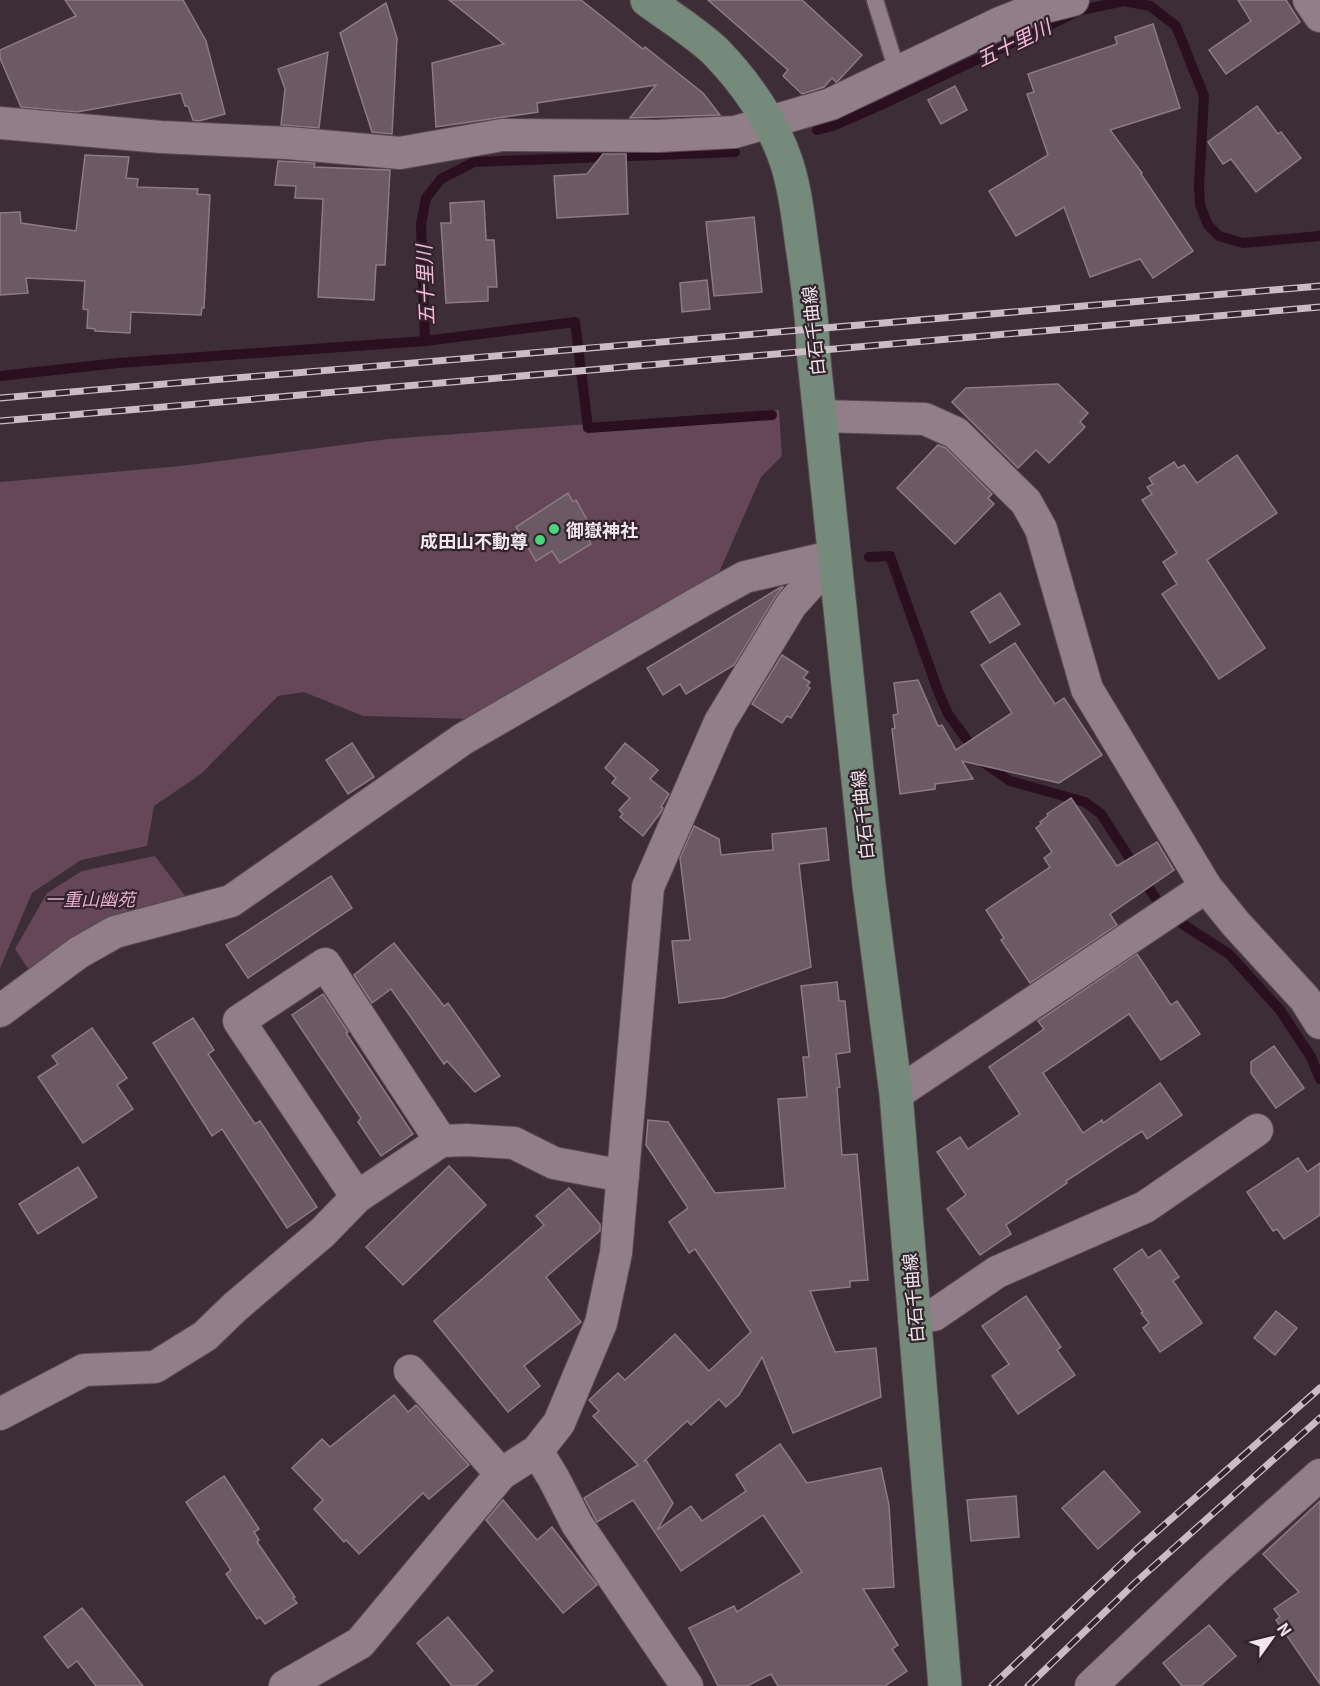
<svg xmlns="http://www.w3.org/2000/svg" width="1320" height="1686" viewBox="0 0 1320 1686" font-family="Georgia,'Noto Sans JP',serif">
	<style>
		.green { fill: #654758 }
		.lines { fill: none; stroke-linecap: round; stroke-linejoin: round }
		.stream { stroke: #2a0f1f; stroke-width: 10 }
		.building { fill: #6b5963; stroke: #8d7a85; stroke-width: 1.5 }
		.service-casing { stroke: #594b53; stroke-width: 19 }
		.minor-casing { stroke: #594b53; stroke-width: 34 }
		.secondary-casing { stroke: #594b53; stroke-width: 35 }
		.service { stroke: #917e88; stroke-width: 16 }
		.minor { stroke: #917e88; stroke-width: 32 }
		.secondary { stroke: #758a7b; stroke-width: 33 }
		.rail-casing { stroke: #c9bcc2; stroke-width: 7 }
		.rail { stroke: #32232c; stroke-width: 4.5; stroke-dasharray: 14; stroke-linecap: butt }
		.poi-dot { fill: #48d778; stroke: #32232c; stroke-width: 2 }
		.labels { text-anchor: middle; dominant-baseline: central; stroke-width: 4.5; stroke-linejoin: round; paint-order: stroke }
		.street-label { font-size: 18px; fill: #f1e6eb; stroke: #32232c }
		.poi-label { font-size: 18px; font-weight: bold; fill: #f1e6eb; stroke: #32232c; text-anchor: start }
		.park-label { font-size: 18px; font-style: italic; fill: #e7abcd; stroke: #32232c }
		.water-label { font-size: 20px; font-style: italic; fill: #f4b8d9; stroke: #32232c }
	</style>
	<rect width="100%" height="100%" fill="#3d2d36"/>
	<g class="green">
		<polygon points="779,410 782,456 761,477 717,577 473,719 363,716 304,692 278,696 201,774 154,806 147,846 81,860 32,893 0,968 0,482 181,466 388,439"/>
		<polygon points="155,856 189,901 108,919 67,941 29,970 15,949 47,893 82,871"/>
	</g>
	<g class="lines">
		<g class="stream">
			<polyline points="817,130 833,126 881,105 1081,10 1124,1 1150,6 1176,26 1204,96 1199,186 1200,205 1208,225 1219,236 1243,243 1320,236"/>
			<polyline points="425,341 575,322 588,428 772,415"/>
			<polyline points="0,376 118,363 425,341 421,224 426,198 441,179 474,162 735,152"/>
			<polyline points="869,557 890,556 938,691 948,714 984,763 1010,781 1085,802 1101,814 1158,902 1181,923 1229,954 1280,1010 1311,1057 1320,1079"/>
		</g>
	</g>
	<g class="building">
		<polygon points="65,0 183,0 206,41 225,114 199,121 193,120 188,106 185,106 181,93 77,112 21,107 0,58 0,50 76,16"/>
		<polygon points="449,0 581,0 643,49 645,47 703,93 720,115 630,118 656,85 537,103 538,112 436,127 432,63 504,44"/>
		<polygon points="708,0 802,0 862,55 838,81 836,82 832,78 824,87 802,94 783,76 788,70"/>
		<polygon points="1238,0 1286,0 1300,22 1226,74 1209,50 1251,21"/>
		<polygon points="386,3 397,38 392,134 372,132 340,33"/>
		<polygon points="1153,24 1180,108 1110,130 1142,173 1141,174 1193,251 1153,278 1140,259 1090,277 1064,207 1016,236 989,191 1048,155 1027,94 1034,92 1028,74 1117,44 1115,37"/>
		<polygon points="328,52 319,128 281,125 285,89 278,69"/>
		<polygon points="955,86 967,110 941,124 928,100"/>
		<polygon points="1257,106 1278,134 1281,132 1301,158 1256,192 1231,159 1223,164 1208,142"/>
		<polygon points="603,154 626,154 628,214 557,218 554,176 587,174"/>
		<polygon points="85,155 129,157 126,178 138,179 137,187 198,189 197,194 210,195 204,308 202,308 201,315 131,312 130,333 95,331 95,329 87,328 88,310 83,309 85,281 26,278 28,293 0,295 0,213 20,212 21,223 76,231"/>
		<polygon points="278,161 315,163 314,167 390,170 385,265 376,265 374,300 318,297 323,199 295,198 296,186 275,185"/>
		<polygon points="484,201 486,240 494,240 497,287 488,287 488,301 446,303 441,223 451,223 450,203"/>
		<polygon points="754,217 762,292 714,296 706,222"/>
		<polygon points="707,280 710,309 682,312 680,283"/>
		<polygon points="1058,384 1088,413 1080,422 1085,427 1049,463 1036,450 1018,468 952,402 966,388"/>
		<polygon points="938,445 946,448 992,494 988,498 994,504 955,544 897,488"/>
		<polygon points="1237,455 1277,513 1207,560 1265,648 1219,679 1162,594 1177,584 1163,562 1177,553 1142,500 1152,494 1147,487 1153,484 1149,478 1174,462 1178,468 1184,465 1197,483"/>
		<polygon points="568,493 573,502 576,500 592,529 588,531 590,535 587,537 591,544 560,563 552,551 536,561 516,527"/>
		<polygon points="781,587 783,587 776,596 734,665 686,694 680,684 663,695 647,668"/>
		<polygon points="1000,593 1020,624 990,643 971,612"/>
		<polygon points="1015,643 1055,704 1064,698 1102,755 1059,783 962,761 973,779 935,784 935,789 900,794 892,729 895,728 893,715 898,714 894,683 918,680 938,726 942,725 956,750 1012,713 981,665"/>
		<polygon points="782,655 808,672 803,678 810,682 807,686 810,688 791,718 787,716 782,723 752,704"/>
		<polygon points="352,743 374,777 348,794 326,760"/>
		<polygon points="625,743 658,770 650,779 669,794 661,807 663,808 661,812 643,836 620,817 623,814 619,810 630,798 612,783 616,778 605,768"/>
		<polygon points="1071,798 1117,866 1157,842 1174,870 1110,914 1117,925 1030,983 1001,940 1004,938 986,910 1050,867 1044,858 1052,852 1036,828 1041,824 1040,822 1048,816 1047,814"/>
		<polygon points="694,826 719,839 721,855 773,850 772,834 826,828 829,860 799,864 811,967 724,998 679,1003 672,941 690,940 680,858"/>
		<polygon points="331,876 352,908 248,978 226,945"/>
		<polygon points="394,943 444,1006 448,1003 500,1076 475,1092 447,1061 444,1064 391,989 372,1003 354,975"/>
		<polygon points="1137,954 1171,1005 1177,1001 1200,1034 1161,1060 1129,1014 1043,1073 1083,1133 1102,1120 1103,1123 1160,1083 1182,1115 1147,1139 1142,1131 1066,1181 1067,1183 1006,1225 1011,1234 980,1255 947,1209 966,1195 937,1152 960,1137 968,1149 1020,1114 989,1067 1044,1029 1038,1021"/>
		<polygon points="837,982 839,1001 845,1001 850,1052 836,1054 840,1087 837,1088 842,1155 857,1154 868,1280 850,1281 850,1287 810,1291 835,1352 876,1348 881,1397 793,1433 762,1357 739,1395 726,1407 719,1399 691,1425 687,1421 643,1462 646,1460 673,1503 657,1530 691,1506 702,1521 746,1491 736,1475 780,1444 807,1483 881,1468 889,1505 894,1587 863,1589 898,1645 892,1649 907,1671 885,1686 778,1686 771,1674 747,1686 718,1686 689,1628 734,1606 737,1612 802,1572 763,1515 681,1571 633,1500 597,1522 584,1498 638,1465 593,1416 599,1411 589,1400 618,1373 625,1380 675,1334 709,1371 751,1332 695,1249 689,1253 669,1222 688,1208 646,1145 648,1120 668,1122 715,1193 785,1188 778,1099 807,1097 803,1057 809,1057 801,986"/>
		<polygon points="323,994 348,1032 346,1033 413,1134 381,1156 358,1122 361,1118 292,1015"/>
		<polygon points="193,1018 214,1050 208,1054 255,1124 260,1121 317,1207 287,1228 222,1129 212,1136 153,1043"/>
		<polygon points="92,1028 127,1078 117,1085 133,1109 83,1143 38,1077 58,1064 52,1056"/>
		<polygon points="1274,1046 1304,1088 1276,1108 1251,1073 1251,1062"/>
		<polygon points="1298,1158 1307,1172 1320,1163 1320,1215 1284,1239 1277,1229 1273,1231 1247,1192"/>
		<polygon points="449,1166 486,1205 403,1285 366,1247"/>
		<polygon points="78,1167 97,1197 38,1234 19,1204"/>
		<polygon points="569,1188 600,1224 600,1231 546,1277 581,1322 524,1366 540,1386 508,1412 434,1321 544,1225 536,1216"/>
		<polygon points="1142,1249 1148,1258 1160,1250 1179,1277 1173,1281 1202,1323 1160,1352 1143,1328 1149,1323 1141,1313 1143,1312 1114,1269"/>
		<polygon points="1026,1296 1061,1347 1057,1350 1075,1375 1018,1414 992,1376 1009,1364 982,1326"/>
		<polygon points="1276,1311 1297,1328 1275,1355 1254,1338"/>
		<polygon points="394,1395 408,1412 416,1405 469,1465 429,1499 423,1493 359,1554 346,1540 344,1542 314,1509 323,1500 292,1468 322,1439 330,1447"/>
		<polygon points="1104,1471 1140,1512 1098,1549 1062,1508"/>
		<polygon points="224,1476 259,1529 254,1532 259,1540 257,1542 295,1597 293,1598 297,1603 265,1624 260,1617 257,1619 226,1574 231,1570 186,1502"/>
		<polygon points="1016,1496 1019,1537 971,1541 967,1500"/>
		<polygon points="503,1500 537,1540 552,1527 597,1585 563,1613 486,1520"/>
		<polygon points="1320,1501 1320,1684 1276,1620 1280,1617 1274,1609 1299,1592 1263,1554"/>
		<polygon points="82,1608 143,1686 96,1686 77,1661 68,1668 44,1637"/>
		<polygon points="448,1617 493,1671 475,1686 452,1686 417,1643"/>
		<polygon points="1209,1625 1236,1656 1201,1686 1182,1686 1163,1663"/>
	</g>
	<g class="lines">
		<g class="service-casing">
			<polyline id="service" points="875,0 897,71"/>
		</g>
		<g class="minor-casing">
			<g id="minor">
				<polyline points="1309,0 1320,16"/>
				<polyline points="0,123 161,137 288,143 400,153 502,135 658,136 735,132 831,104 1000,23 1033,10 1073,0"/>
				<polyline points="820,416 925,419 956,433 1026,502 1041,529 1087,689 1206,887 1236,924 1305,999 1320,1023"/>
				<polyline points="0,1011 78,953 115,932 231,901 463,739 705,599 745,577 835,556"/>
				<polyline points="896,1094 1206,887"/>
				<polyline points="357,1197 239,1021 325,964 441,1141"/>
				<polyline points="914,1318 934,1315 997,1272 1145,1207 1257,1130"/>
				<polyline points="410,1371 501,1474"/>
				<polyline points="0,1414 84,1370 155,1367 205,1336 235,1307 322,1233 357,1197 441,1141 467,1140 514,1143 554,1163 623,1176"/>
				<polyline points="537,1451 554,1479 577,1524 687,1686"/>
				<polyline points="285,1686 360,1643 501,1474 537,1451 559,1423 601,1323 616,1253 648,887 720,722 791,605 835,556"/>
				<polyline points="1091,1686 1218,1566 1320,1475"/>
			</g>
		</g>
		<g class="secondary-casing">
			<path id="secondary" d="M647 0C667 15 699 35 716 52 746 83 774 123 787 164 797 195 799 228 804 259 808 290 813 320 813 350L869 885 896 1094 945 1686"/>
		</g>
		<use href="#service" class="service"/>
		<use href="#minor" class="minor"/>
		<use href="#secondary" class="secondary"/>
		<g class="rail-casing">
			<g id="rail">
				<polyline points="0,398 1320,286"/>
				<polyline points="0,421 1320,307"/>
				<polyline points="992,1686 1137,1549 1320,1388"/>
				<polyline points="1028,1686 1136,1582 1320,1418"/>
			</g>
		</g>
		<use href="#rail" class="rail"/>
	</g>
	<g class="poi-dot">
		<circle cx="554" cy="529" r="6"/>
		<circle cx="540" cy="540" r="6"/>
	</g>
	<g class="labels">
		<g class="street-label">
			<text transform="translate(812 331) rotate(-96)">白石千曲線</text>
			<text transform="translate(861 815) rotate(-96)">白石千曲線</text>
			<text transform="translate(912 1298) rotate(-95)">白石千曲線</text>
		</g>
		<g class="poi-label">
			<text x="566" y="529">御嶽神社</text>
			<text x="528" y="540" text-anchor="end">成田山不動尊</text>
		</g>
		<g class="park-label">
			<text x="90" y="898">一重山幽苑</text>
		</g>
		<g class="water-label">
			<text transform="translate(1013 42) rotate(-26)">五十里川</text>
			<text transform="translate(424 285) rotate(-92)">五十里川</text>
		</g>
	</g>
	<g transform="translate(1272 1638) rotate(56)" stroke="#32232c" stroke-width="4.5" paint-order="stroke">
	<path d="M0-4.5L10 22L0 15L-10 22Z" fill="#f1e6eb"/>
	<text y="-9" font-size="16" font-weight="bold" text-anchor="middle" fill="#f1e6eb">N</text>
	</g>
</svg>
